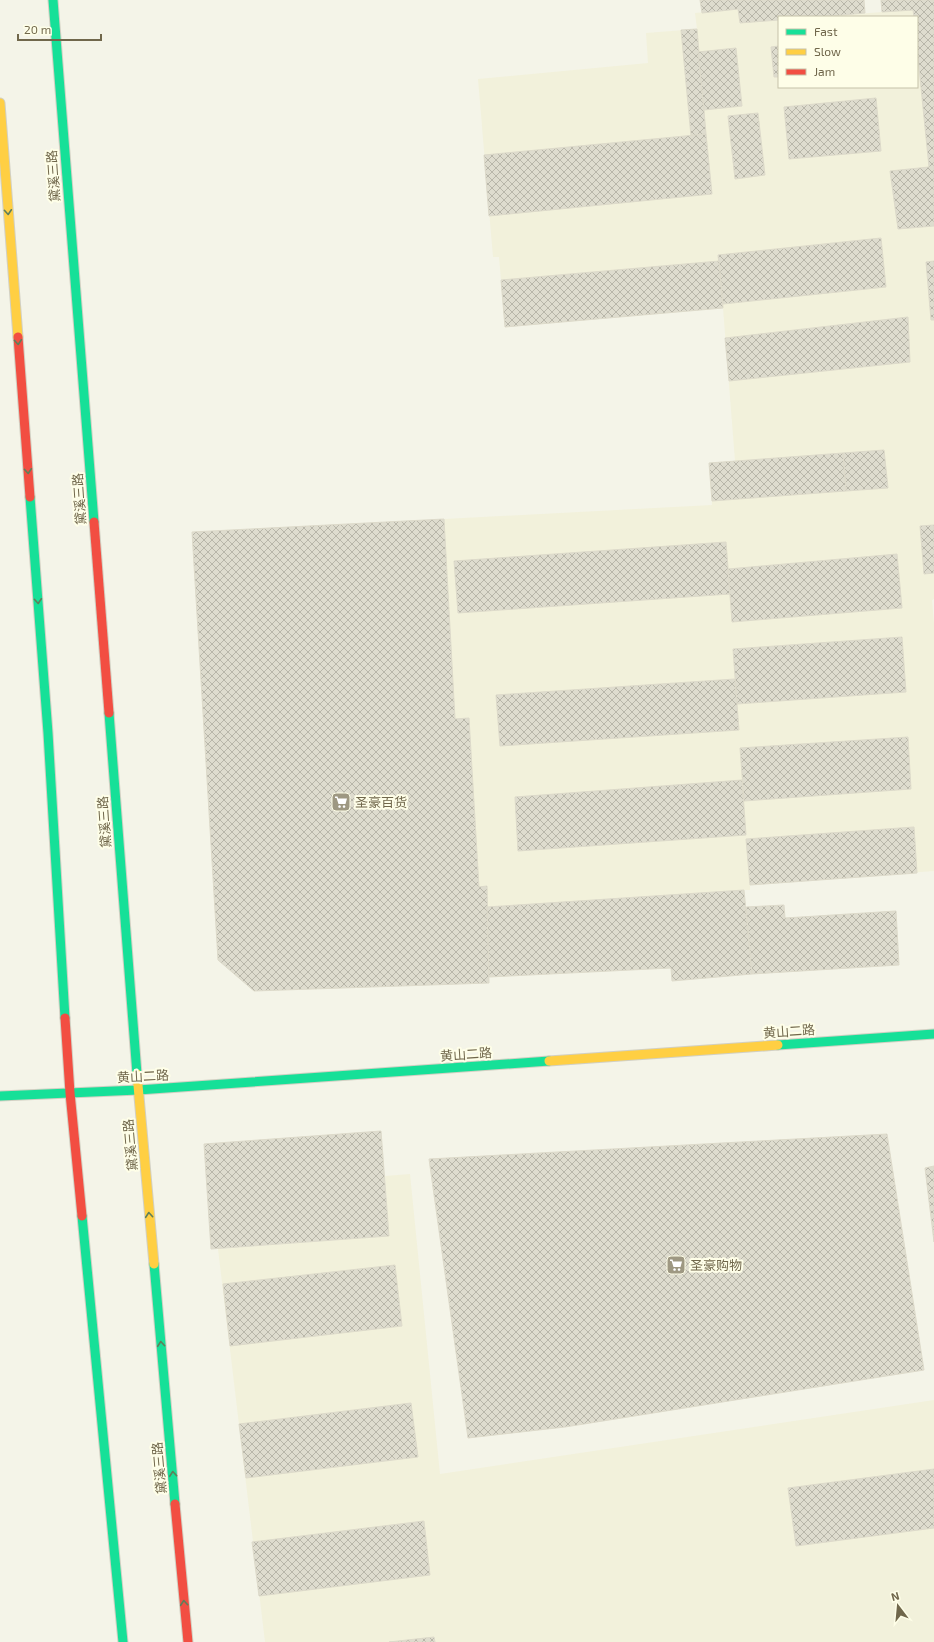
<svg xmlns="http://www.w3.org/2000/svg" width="934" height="1642" viewBox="0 0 934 1642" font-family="'Exo 2','Noto Sans SC',sans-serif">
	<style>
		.residential { fill: #f2f1db }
		.building { fill: url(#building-cross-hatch); stroke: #dddaca }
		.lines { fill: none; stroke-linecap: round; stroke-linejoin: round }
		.fast-casing { stroke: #d2d0c3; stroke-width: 11 }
		.slow-casing { stroke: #d2d0c3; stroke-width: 11 }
		.jam-casing { stroke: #d2d0c3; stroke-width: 11 }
		.fast { stroke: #16e098; stroke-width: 9 }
		.slow { stroke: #ffcf43; stroke-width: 9 }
		.jam { stroke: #f24e42; stroke-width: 9 }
		.oneway { stroke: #5e7f5a }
		.labels { text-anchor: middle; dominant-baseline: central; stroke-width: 4; stroke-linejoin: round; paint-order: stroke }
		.street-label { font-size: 13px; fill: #70674b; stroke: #fefee8 }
		.poi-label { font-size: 13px; fill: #70674b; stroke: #fefee8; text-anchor: start }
	</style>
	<defs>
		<pattern id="building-cross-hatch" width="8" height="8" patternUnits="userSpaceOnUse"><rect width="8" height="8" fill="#dedcce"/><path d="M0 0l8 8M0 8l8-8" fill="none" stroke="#b8b6a9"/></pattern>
	</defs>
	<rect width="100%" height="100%" fill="#f4f4e8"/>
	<g class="residential">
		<polygon points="738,9 740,23 779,20 779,87 917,87 917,48 929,167 890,172 898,229 934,226 934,599 932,600 934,624 934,871 750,885 750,890 744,890 487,907 486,886 479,887 469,718 455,719 444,519 712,505 709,463 735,461 723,308 505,327 499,257 493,257 478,79 648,63 646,33 697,29 695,13"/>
		<polygon points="913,10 914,17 820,17 882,12"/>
		<polygon points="410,1174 440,1474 934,1400 934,1642 265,1642 218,1249 389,1236 385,1176"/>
	</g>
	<g class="building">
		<polygon points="700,0 864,0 865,13 820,17 779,17 779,20 740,23 738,9 702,13"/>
		<polygon points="881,0 934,0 934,226 898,229 890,171 929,167 917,48 917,17 914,17 913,10 882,12"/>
		<polygon points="697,29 706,134 691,136 681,30"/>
		<polygon points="779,46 779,77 774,77 771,47"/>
		<polygon points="736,48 742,106 704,110 698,52"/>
		<polygon points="876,98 881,151 789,159 784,107"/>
		<polygon points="758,113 765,175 735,179 728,116"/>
		<polygon points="706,134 712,194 489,216 484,155"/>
		<polygon points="881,238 886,287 723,304 718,255"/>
		<polygon points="719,261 723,308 505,327 501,280"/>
		<polygon points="934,261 934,320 931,320 926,262"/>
		<polygon points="908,317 910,362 729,381 725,338"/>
		<polygon points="884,450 888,488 846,491 843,453"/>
		<polygon points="843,453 846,491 712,501 709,463"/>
		<polygon points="444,519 455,719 469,718 479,887 487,886 489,983 254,991 218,960 192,532"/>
		<polygon points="934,525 934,573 924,574 920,526"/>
		<polygon points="726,542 730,594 458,613 454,561"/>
		<polygon points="897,554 902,608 732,622 728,569"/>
		<polygon points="902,637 906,692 737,704 733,649"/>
		<polygon points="735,679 739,730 500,746 496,695"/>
		<polygon points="908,737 911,789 744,801 740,748"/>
		<polygon points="742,780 746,835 518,851 515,797"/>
		<polygon points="914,827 917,873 750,885 746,839"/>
		<polygon points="744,890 752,974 672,981 671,968 489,977 487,907"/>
		<polygon points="784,905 785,918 896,911 899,965 752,974 746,907"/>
		<polygon points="381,1131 389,1236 211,1249 204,1144"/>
		<polygon points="887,1134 924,1370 565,1427 468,1438 429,1159"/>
		<polygon points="934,1166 934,1242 925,1168"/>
		<polygon points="395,1265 402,1326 230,1346 223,1284"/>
		<polygon points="411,1403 418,1457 246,1478 239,1424"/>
		<polygon points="934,1469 934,1528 796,1546 788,1488"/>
		<polygon points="424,1521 430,1575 259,1596 252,1542"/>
		<polygon points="434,1637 435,1642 389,1642"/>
	</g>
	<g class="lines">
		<g class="fast-casing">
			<g id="fast">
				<polyline points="53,0 94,522"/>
				<polyline points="30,497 48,733 65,1018"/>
				<polyline points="109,713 137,1074"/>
				<polyline points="778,1045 934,1034"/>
				<polyline points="0,1096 138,1090 549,1061"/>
				<polyline points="82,1216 123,1642"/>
				<polyline points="154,1264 175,1504"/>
			</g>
		</g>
		<g class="slow-casing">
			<g id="slow">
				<polyline points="0,103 18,337"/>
				<polyline points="549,1061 778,1045"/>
				<polyline points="137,1074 154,1264"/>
			</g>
		</g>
		<g class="jam-casing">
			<g id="jam">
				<polyline points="18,337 30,497"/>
				<polyline points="94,522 109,713"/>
				<polyline points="65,1018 70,1093 82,1216"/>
				<polyline points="175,1504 188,1642"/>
			</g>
		</g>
		<use href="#fast" class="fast"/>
		<use href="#slow" class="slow"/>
		<use href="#jam" class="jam"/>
	</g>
	<defs><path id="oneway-chevron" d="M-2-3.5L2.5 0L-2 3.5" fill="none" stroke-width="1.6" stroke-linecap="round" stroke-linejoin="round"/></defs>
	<g class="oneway">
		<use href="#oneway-chevron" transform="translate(8 212) rotate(86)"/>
		<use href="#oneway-chevron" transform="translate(18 342) rotate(86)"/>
		<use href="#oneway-chevron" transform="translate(28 471) rotate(86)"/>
		<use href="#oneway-chevron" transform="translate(38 601) rotate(86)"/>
		<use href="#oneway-chevron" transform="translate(149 1215) rotate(-95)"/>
		<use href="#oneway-chevron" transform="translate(161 1344) rotate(-95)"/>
		<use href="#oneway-chevron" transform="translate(173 1474) rotate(-95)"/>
		<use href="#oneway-chevron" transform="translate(184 1603) rotate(-95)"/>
	</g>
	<defs>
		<g id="supermarket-square" transform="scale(1)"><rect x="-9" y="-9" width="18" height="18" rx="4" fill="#9e9882" stroke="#fefee8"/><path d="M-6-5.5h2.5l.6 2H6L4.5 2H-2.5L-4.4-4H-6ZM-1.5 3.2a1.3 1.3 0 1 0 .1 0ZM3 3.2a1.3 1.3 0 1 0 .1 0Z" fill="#fff"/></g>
	</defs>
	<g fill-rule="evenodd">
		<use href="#supermarket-square" x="341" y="802"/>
		<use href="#supermarket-square" x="676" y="1265"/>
	</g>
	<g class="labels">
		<g class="street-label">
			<text transform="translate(53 176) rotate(-94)">黛溪三路</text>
			<text transform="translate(79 499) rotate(-94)">黛溪三路</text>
			<text transform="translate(104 822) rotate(-94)">黛溪三路</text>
			<text transform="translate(789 1031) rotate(-4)">黄山二路</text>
			<text transform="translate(466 1054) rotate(-4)">黄山二路</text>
			<text transform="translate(143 1076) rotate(-3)">黄山二路</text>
			<text transform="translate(130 1145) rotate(-95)">黛溪三路</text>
			<text transform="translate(159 1468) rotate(-95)">黛溪三路</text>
		</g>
		<g class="poi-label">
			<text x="355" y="802">圣豪百货</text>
			<text x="690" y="1265">圣豪购物</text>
		</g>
	</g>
	<rect x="778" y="16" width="140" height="72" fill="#fefee8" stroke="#c5c2a9"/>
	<rect x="786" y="29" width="20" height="6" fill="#16e098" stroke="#c5c2a9"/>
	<text x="814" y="36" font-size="12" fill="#70674b">Fast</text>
	<rect x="786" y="49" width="20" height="6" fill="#ffcf43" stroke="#c5c2a9"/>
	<text x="814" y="56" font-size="12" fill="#70674b">Slow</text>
	<rect x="786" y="69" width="20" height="6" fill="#f24e42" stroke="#c5c2a9"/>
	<text x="814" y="76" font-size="12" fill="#70674b">Jam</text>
	<g transform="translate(898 1606) rotate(344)" stroke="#fefee8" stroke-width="3" paint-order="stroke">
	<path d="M0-3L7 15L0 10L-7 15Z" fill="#70674b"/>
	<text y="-6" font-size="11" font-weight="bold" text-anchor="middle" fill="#70674b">N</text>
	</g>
	<path d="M18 34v6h83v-6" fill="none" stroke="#70674b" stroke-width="2"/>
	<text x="24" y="34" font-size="12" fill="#70674b" stroke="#fefee8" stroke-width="3" paint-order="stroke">20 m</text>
</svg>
